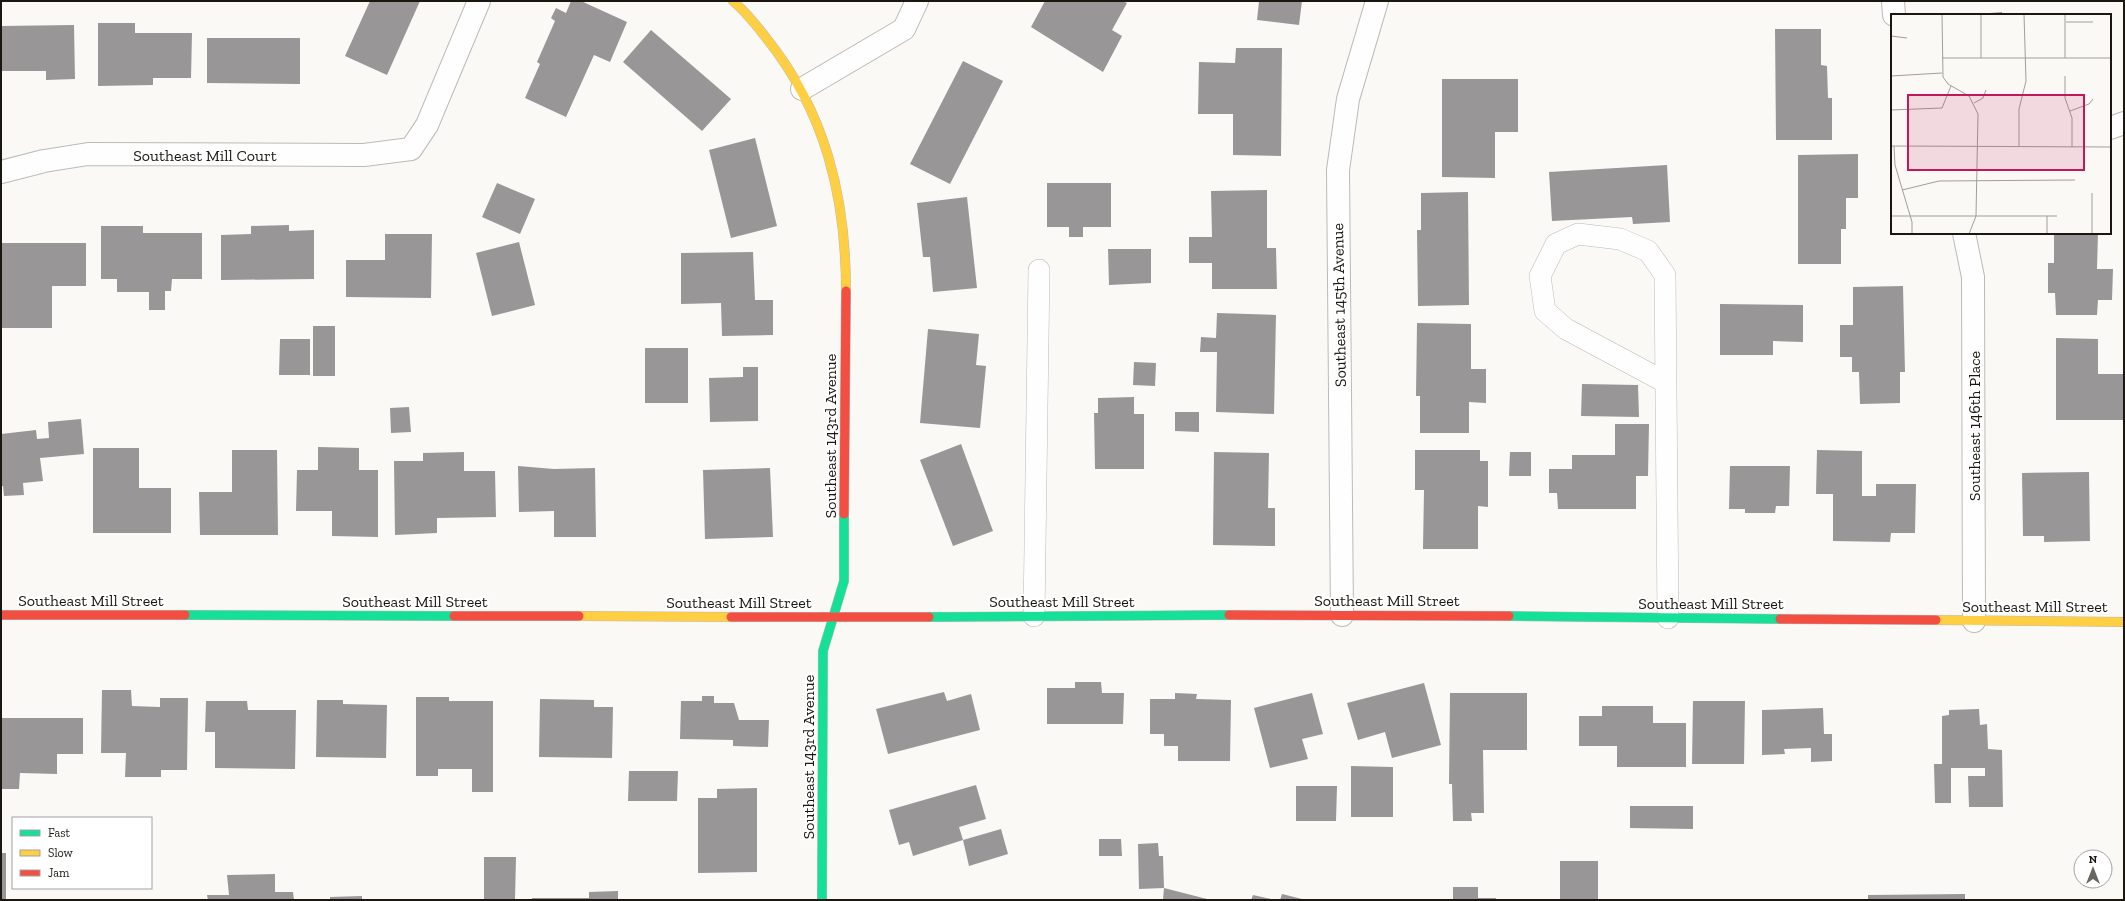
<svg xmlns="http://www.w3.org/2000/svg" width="2125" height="901" viewBox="0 0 2125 901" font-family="'Zilla Slab',serif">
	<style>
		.building { fill: #999697 }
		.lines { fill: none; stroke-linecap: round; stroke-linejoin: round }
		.lane-casing { stroke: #bdbab6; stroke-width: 22 }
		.street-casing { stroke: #bdbab6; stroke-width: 24 }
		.fast-casing { stroke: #bdbab6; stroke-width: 10 }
		.slow-casing { stroke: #bdbab6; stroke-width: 10 }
		.jam-casing { stroke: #bdbab6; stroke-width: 10 }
		.lane { stroke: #fefefe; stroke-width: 21 }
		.street { stroke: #fefefe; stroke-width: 22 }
		.fast { stroke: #16e098; stroke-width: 9 }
		.slow { stroke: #ffcf43; stroke-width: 9 }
		.jam { stroke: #f24e42; stroke-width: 9 }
		.labels { text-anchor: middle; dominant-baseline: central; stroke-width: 4; stroke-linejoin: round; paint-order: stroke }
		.street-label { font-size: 16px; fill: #1a1711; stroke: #fff }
		.inset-road { fill: none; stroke: #a19f9a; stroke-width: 1 }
		.view { fill: #c2185b; fill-opacity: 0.15; stroke: #c2185b; stroke-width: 2 }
		.inset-edge { fill: none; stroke: #1a1711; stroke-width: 2 }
	</style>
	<rect width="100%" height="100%" fill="#fbf9f6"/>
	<g class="building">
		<polygon points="370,1 420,1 387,75 345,56"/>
		<polygon points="571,1 581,1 627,22 610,62 594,55 566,117 525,98 540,64 537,62 555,21 551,18 556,8 566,13"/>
		<polygon points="1045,1 1122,1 1127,3 1112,30 1122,36 1103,72 1031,27"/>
		<polygon points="1259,1 1302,1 1299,25 1257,20"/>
		<polygon points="2002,12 2002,15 1978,15 1978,14"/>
		<polygon points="98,23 135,23 135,33 192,33 191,78 153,78 153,85 98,86"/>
		<polygon points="74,25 75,79 46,80 46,71 1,71 1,26"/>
		<polygon points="1775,29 1821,29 1821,65 1827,66 1828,98 1832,98 1832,140 1776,140"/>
		<polygon points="651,30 731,99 702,131 623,62"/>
		<polygon points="207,38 300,38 300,84 207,83"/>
		<polygon points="1236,48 1282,48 1281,156 1233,155 1233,114 1198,114 1199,62 1235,63"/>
		<polygon points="963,61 1003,81 950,184 910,164"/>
		<polygon points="1442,79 1518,79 1518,132 1495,132 1495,178 1442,177"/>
		<polygon points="755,138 777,226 731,238 709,150"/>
		<polygon points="1858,154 1858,198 1846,198 1846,229 1841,229 1841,264 1798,264 1798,155"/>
		<polygon points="1667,165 1670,222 1633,224 1632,217 1552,221 1549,172"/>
		<polygon points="497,183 535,199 520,234 482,217"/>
		<polygon points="1047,183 1111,183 1111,227 1083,227 1083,237 1069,237 1069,227 1047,227"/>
		<polygon points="1267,190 1267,248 1276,248 1277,289 1212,289 1212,263 1189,263 1189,237 1212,237 1211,191"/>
		<polygon points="1468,192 1469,305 1418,306 1417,230 1421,230 1421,193"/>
		<polygon points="967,197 977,288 933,292 930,257 923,257 917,203"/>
		<polygon points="289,225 289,231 314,230 314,279 221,280 221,235 251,234 251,226"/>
		<polygon points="101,226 143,226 143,233 202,233 202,279 172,279 171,291 165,291 165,310 149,310 149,292 117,292 117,279 101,279"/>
		<polygon points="2054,233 2098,233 2097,269 2113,269 2112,300 2098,300 2097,315 2056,315 2055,293 2048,293 2048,263 2054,263"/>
		<polygon points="385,234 432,234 431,298 346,297 346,260 385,260"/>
		<polygon points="519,242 535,305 492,316 476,253"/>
		<polygon points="1,243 86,243 86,286 52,286 52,328 1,328"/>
		<polygon points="1108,249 1151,249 1151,283 1109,285"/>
		<polygon points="753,252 755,300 773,300 773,335 722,336 721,303 681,304 681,253"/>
		<polygon points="1903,286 1905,372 1900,372 1900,403 1860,404 1859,372 1852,372 1852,357 1840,357 1840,325 1853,325 1853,287"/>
		<polygon points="1720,304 1803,305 1803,342 1773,341 1773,355 1720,355"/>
		<polygon points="1217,313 1276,315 1274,414 1216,412 1217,352 1200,352 1201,337 1216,338"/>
		<polygon points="1417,323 1471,324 1471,369 1486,369 1486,403 1469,402 1469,433 1420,433 1420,396 1416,396"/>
		<rect x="313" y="326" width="22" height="50"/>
		<polygon points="928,329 979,334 976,365 986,366 980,428 920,423"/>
		<polygon points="2056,338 2098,339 2098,374 2124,374 2124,420 2056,420"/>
		<polygon points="280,339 310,339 310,375 279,375"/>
		<rect x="645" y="348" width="43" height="55"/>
		<polygon points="1134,362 1156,363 1155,386 1133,385"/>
		<polygon points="743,367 758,367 758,421 710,422 709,378 743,377"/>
		<polygon points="1582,384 1638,385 1639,417 1581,416"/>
		<polygon points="1134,397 1134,414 1144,414 1144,469 1095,469 1094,413 1098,413 1098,398"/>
		<polygon points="409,407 411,432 391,433 390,408"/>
		<polygon points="1175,412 1199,412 1199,432 1175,431"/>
		<polygon points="81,419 84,454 40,458 43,481 23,483 24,495 4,496 3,486 1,486 1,434 36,430 37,439 49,438 48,422"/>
		<polygon points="1615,424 1649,424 1648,476 1636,476 1636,509 1558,509 1557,493 1549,493 1549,469 1572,469 1572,455 1615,455"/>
		<polygon points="961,444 993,531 953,546 920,460"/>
		<polygon points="318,447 359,448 359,470 378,470 378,537 332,536 332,511 296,511 297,470 318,470"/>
		<polygon points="93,448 139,448 139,488 171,488 171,533 93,533"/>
		<polygon points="232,450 277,450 278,535 200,535 199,492 232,492"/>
		<polygon points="1415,450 1480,450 1480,461 1488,461 1488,507 1478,506 1478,549 1423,549 1424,490 1415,490"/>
		<polygon points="1817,450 1862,451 1862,496 1876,496 1876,484 1916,484 1915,533 1891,533 1890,542 1833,541 1833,494 1816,494"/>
		<polygon points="464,452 464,471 495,471 496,517 437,518 437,533 395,535 394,461 423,461 423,453"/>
		<polygon points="1214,452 1269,453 1268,508 1275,508 1275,546 1213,545"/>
		<polygon points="1510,452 1531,452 1531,476 1509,476"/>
		<polygon points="518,466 554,469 595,468 596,537 554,537 554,511 519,512"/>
		<polygon points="1730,466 1790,466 1789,506 1776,506 1775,513 1745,513 1745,509 1729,509"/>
		<polygon points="770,468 773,537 705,539 703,470"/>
		<polygon points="2089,472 2090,541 2044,542 2044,536 2023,536 2022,473"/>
		<polygon points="1075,682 1101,682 1102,693 1124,693 1123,724 1047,724 1047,688 1075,688"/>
		<polygon points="1424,683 1441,745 1392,758 1385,732 1358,740 1347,703"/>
		<polygon points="102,690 131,690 132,706 160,707 160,698 188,698 187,770 161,770 161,777 125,777 126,753 101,753"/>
		<polygon points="944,692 947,701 971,694 980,730 888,754 876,709"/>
		<polygon points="1175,693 1197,694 1196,699 1231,700 1230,761 1178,761 1178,746 1164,746 1164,734 1150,734 1150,699 1175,699"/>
		<polygon points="1312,693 1323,734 1302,739 1308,759 1270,768 1254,708"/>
		<polygon points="1450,693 1527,693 1527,750 1483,750 1484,813 1471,813 1472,821 1453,821 1452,784 1449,784"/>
		<polygon points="702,696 714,696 714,703 734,703 739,720 769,720 768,747 733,746 733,740 680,739 681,701 702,701"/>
		<polygon points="416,697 449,697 449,701 493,701 493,792 472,792 472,769 438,769 438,776 416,776"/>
		<polygon points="540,699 594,700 594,707 613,707 612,758 539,757"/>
		<polygon points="317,700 343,700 343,704 387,705 386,758 316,757"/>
		<polygon points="206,701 247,701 248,710 296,710 295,769 215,768 215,732 205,732"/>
		<polygon points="1693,701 1745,701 1744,764 1692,764"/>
		<polygon points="1602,706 1653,706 1653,723 1686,723 1686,767 1617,767 1617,746 1579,746 1579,716 1602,716"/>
		<polygon points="1823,708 1824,734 1832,734 1832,761 1811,762 1811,748 1784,749 1785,754 1762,755 1762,710"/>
		<polygon points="1979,709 1980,725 1987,724 1988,749 2002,750 2003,807 1969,807 1968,776 1985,776 1985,768 1951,768 1951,803 1935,803 1934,764 1942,764 1942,716 1949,715 1949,710"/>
		<polygon points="1,718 83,718 83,754 57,754 57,774 20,773 19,789 1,789"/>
		<polygon points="1351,766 1393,767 1393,817 1351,817"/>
		<polygon points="629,771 678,771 677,801 628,801"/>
		<polygon points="976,785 986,819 959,827 963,840 913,856 909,842 899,845 889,810"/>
		<polygon points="1296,786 1337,786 1336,821 1296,821"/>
		<polygon points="757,788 757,872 698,873 698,798 717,798 717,789"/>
		<polygon points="1630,806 1693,806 1693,829 1630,828"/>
		<polygon points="1001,829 1008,854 969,866 963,840"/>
		<polygon points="1099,839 1121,839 1122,856 1099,856"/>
		<polygon points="1158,843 1159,856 1163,856 1164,888 1139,889 1138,844"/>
		<rect x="1" y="853" width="5" height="47"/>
		<polygon points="484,857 516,857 515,900 484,900"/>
		<rect x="1560" y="861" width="38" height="39"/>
		<polygon points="275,874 275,892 293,892 294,900 208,900 207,895 229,895 227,875"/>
		<polygon points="1453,887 1478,887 1478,898 1496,898 1496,900 1453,900"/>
		<polygon points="1164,888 1207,899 1207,900 1163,900"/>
		<polygon points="618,891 618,900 532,900 532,898 589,898 589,892"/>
		<polygon points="1282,894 1302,899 1302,900 1280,900"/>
		<polygon points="1965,894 1965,900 1868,900 1868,895"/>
		<polygon points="1253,895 1271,899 1271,900 1251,900"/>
		<polygon points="362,896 362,900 330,900 330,897"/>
	</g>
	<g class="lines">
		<g class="lane-casing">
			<g id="lane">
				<polyline points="1665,382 1566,329 1545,311 1540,276 1556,244 1578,234 1620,239 1648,251 1665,275 1668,618"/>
				<polyline points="1034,616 1039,270"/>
			</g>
		</g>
		<g class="street-casing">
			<g id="street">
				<polyline points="1893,1 1894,15"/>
				<polyline points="802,89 904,29 917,1"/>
				<polyline points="2110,128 2124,123"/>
				<polyline points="1,172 44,161 88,154 364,155 411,149 427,125 479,1"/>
				<polyline points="1964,233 1973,277 1974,621"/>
				<polyline points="1342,615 1338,170 1348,99 1377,1"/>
			</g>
		</g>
		<g class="fast-casing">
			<g id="fast">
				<polyline points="185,615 454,616"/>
				<polyline points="1509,616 1780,619"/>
				<polyline points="929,617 1229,615"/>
				<polyline points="822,900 823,651 844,581 844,514"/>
			</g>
		</g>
		<g class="slow-casing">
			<g id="slow">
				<path d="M733 1C746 12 757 26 767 39 826 113 846 198 846 291"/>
				<polyline points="579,616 731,617"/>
				<polyline points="1936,620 2124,622"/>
			</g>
		</g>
		<g class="jam-casing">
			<g id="jam">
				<polyline points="844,514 846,291"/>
				<polyline points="1,615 185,615"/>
				<polyline points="1229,615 1509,616"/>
				<polyline points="454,616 579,616"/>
				<polyline points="731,617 929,617"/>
				<polyline points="1780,619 1936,620"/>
			</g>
		</g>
		<use href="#lane" class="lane"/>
		<use href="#street" class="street"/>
		<use href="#fast" class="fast"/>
		<use href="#slow" class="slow"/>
		<use href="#jam" class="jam"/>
	</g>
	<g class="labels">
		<g class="street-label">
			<text x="205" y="155">Southeast Mill Court</text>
			<text transform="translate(1339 305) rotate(-91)">Southeast 145th Avenue</text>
			<text transform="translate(1974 426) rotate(-90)">Southeast 146th Place</text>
			<text transform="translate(830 436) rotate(-90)">Southeast 143rd Avenue</text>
			<text x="91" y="600">Southeast Mill Street</text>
			<text x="1387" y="600">Southeast Mill Street</text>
			<text x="415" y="601">Southeast Mill Street</text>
			<text x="1062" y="601">Southeast Mill Street</text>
			<text x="739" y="602">Southeast Mill Street</text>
			<text x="1711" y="603">Southeast Mill Street</text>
			<text x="2035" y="606">Southeast Mill Street</text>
			<text transform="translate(808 757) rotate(-90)">Southeast 143rd Avenue</text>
		</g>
	</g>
	<g transform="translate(1891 14)">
		<rect width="220" height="220" fill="#fbf9f6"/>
		<path class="inset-road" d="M51 0 52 63 57 70 78 82 87 100 85 202 78 220M90 0V44M174 0V44M175 8H202M0 22 16 24M51 44H220M0 62 51 59M174 62V84L181 104V133M83 89 92 84 95 76M0 96 51 94 60 72M179 97 198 90 202 85M0 132 220 133M3 132 4 151 21 208V220M128 132V95L135 67 133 0M11 176 48 167 184 166M0 202H166M156 202V220M201 220V179"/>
		<path class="view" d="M17 81H193V156H17Z"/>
		<rect width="220" height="220" class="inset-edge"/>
	</g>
	<rect width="2125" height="901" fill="none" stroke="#1a1711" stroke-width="4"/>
	<rect x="12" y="817" width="140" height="72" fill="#ffffff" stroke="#a3a2a0"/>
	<rect x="20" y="830" width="20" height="6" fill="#16e098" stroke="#a3a2a0"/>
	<text x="48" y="837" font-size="12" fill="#1a1711">Fast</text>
	<rect x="20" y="850" width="20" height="6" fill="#ffcf43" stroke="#a3a2a0"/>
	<text x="48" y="857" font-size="12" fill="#1a1711">Slow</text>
	<rect x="20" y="870" width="20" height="6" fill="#f24e42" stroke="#a3a2a0"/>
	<text x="48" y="877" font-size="12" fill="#1a1711">Jam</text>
	<g transform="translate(2093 869)"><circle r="19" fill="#ffffff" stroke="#a3a2a0"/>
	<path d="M0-3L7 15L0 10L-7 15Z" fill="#696661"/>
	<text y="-6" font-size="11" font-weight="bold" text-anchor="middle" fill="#1a1711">N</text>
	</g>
</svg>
